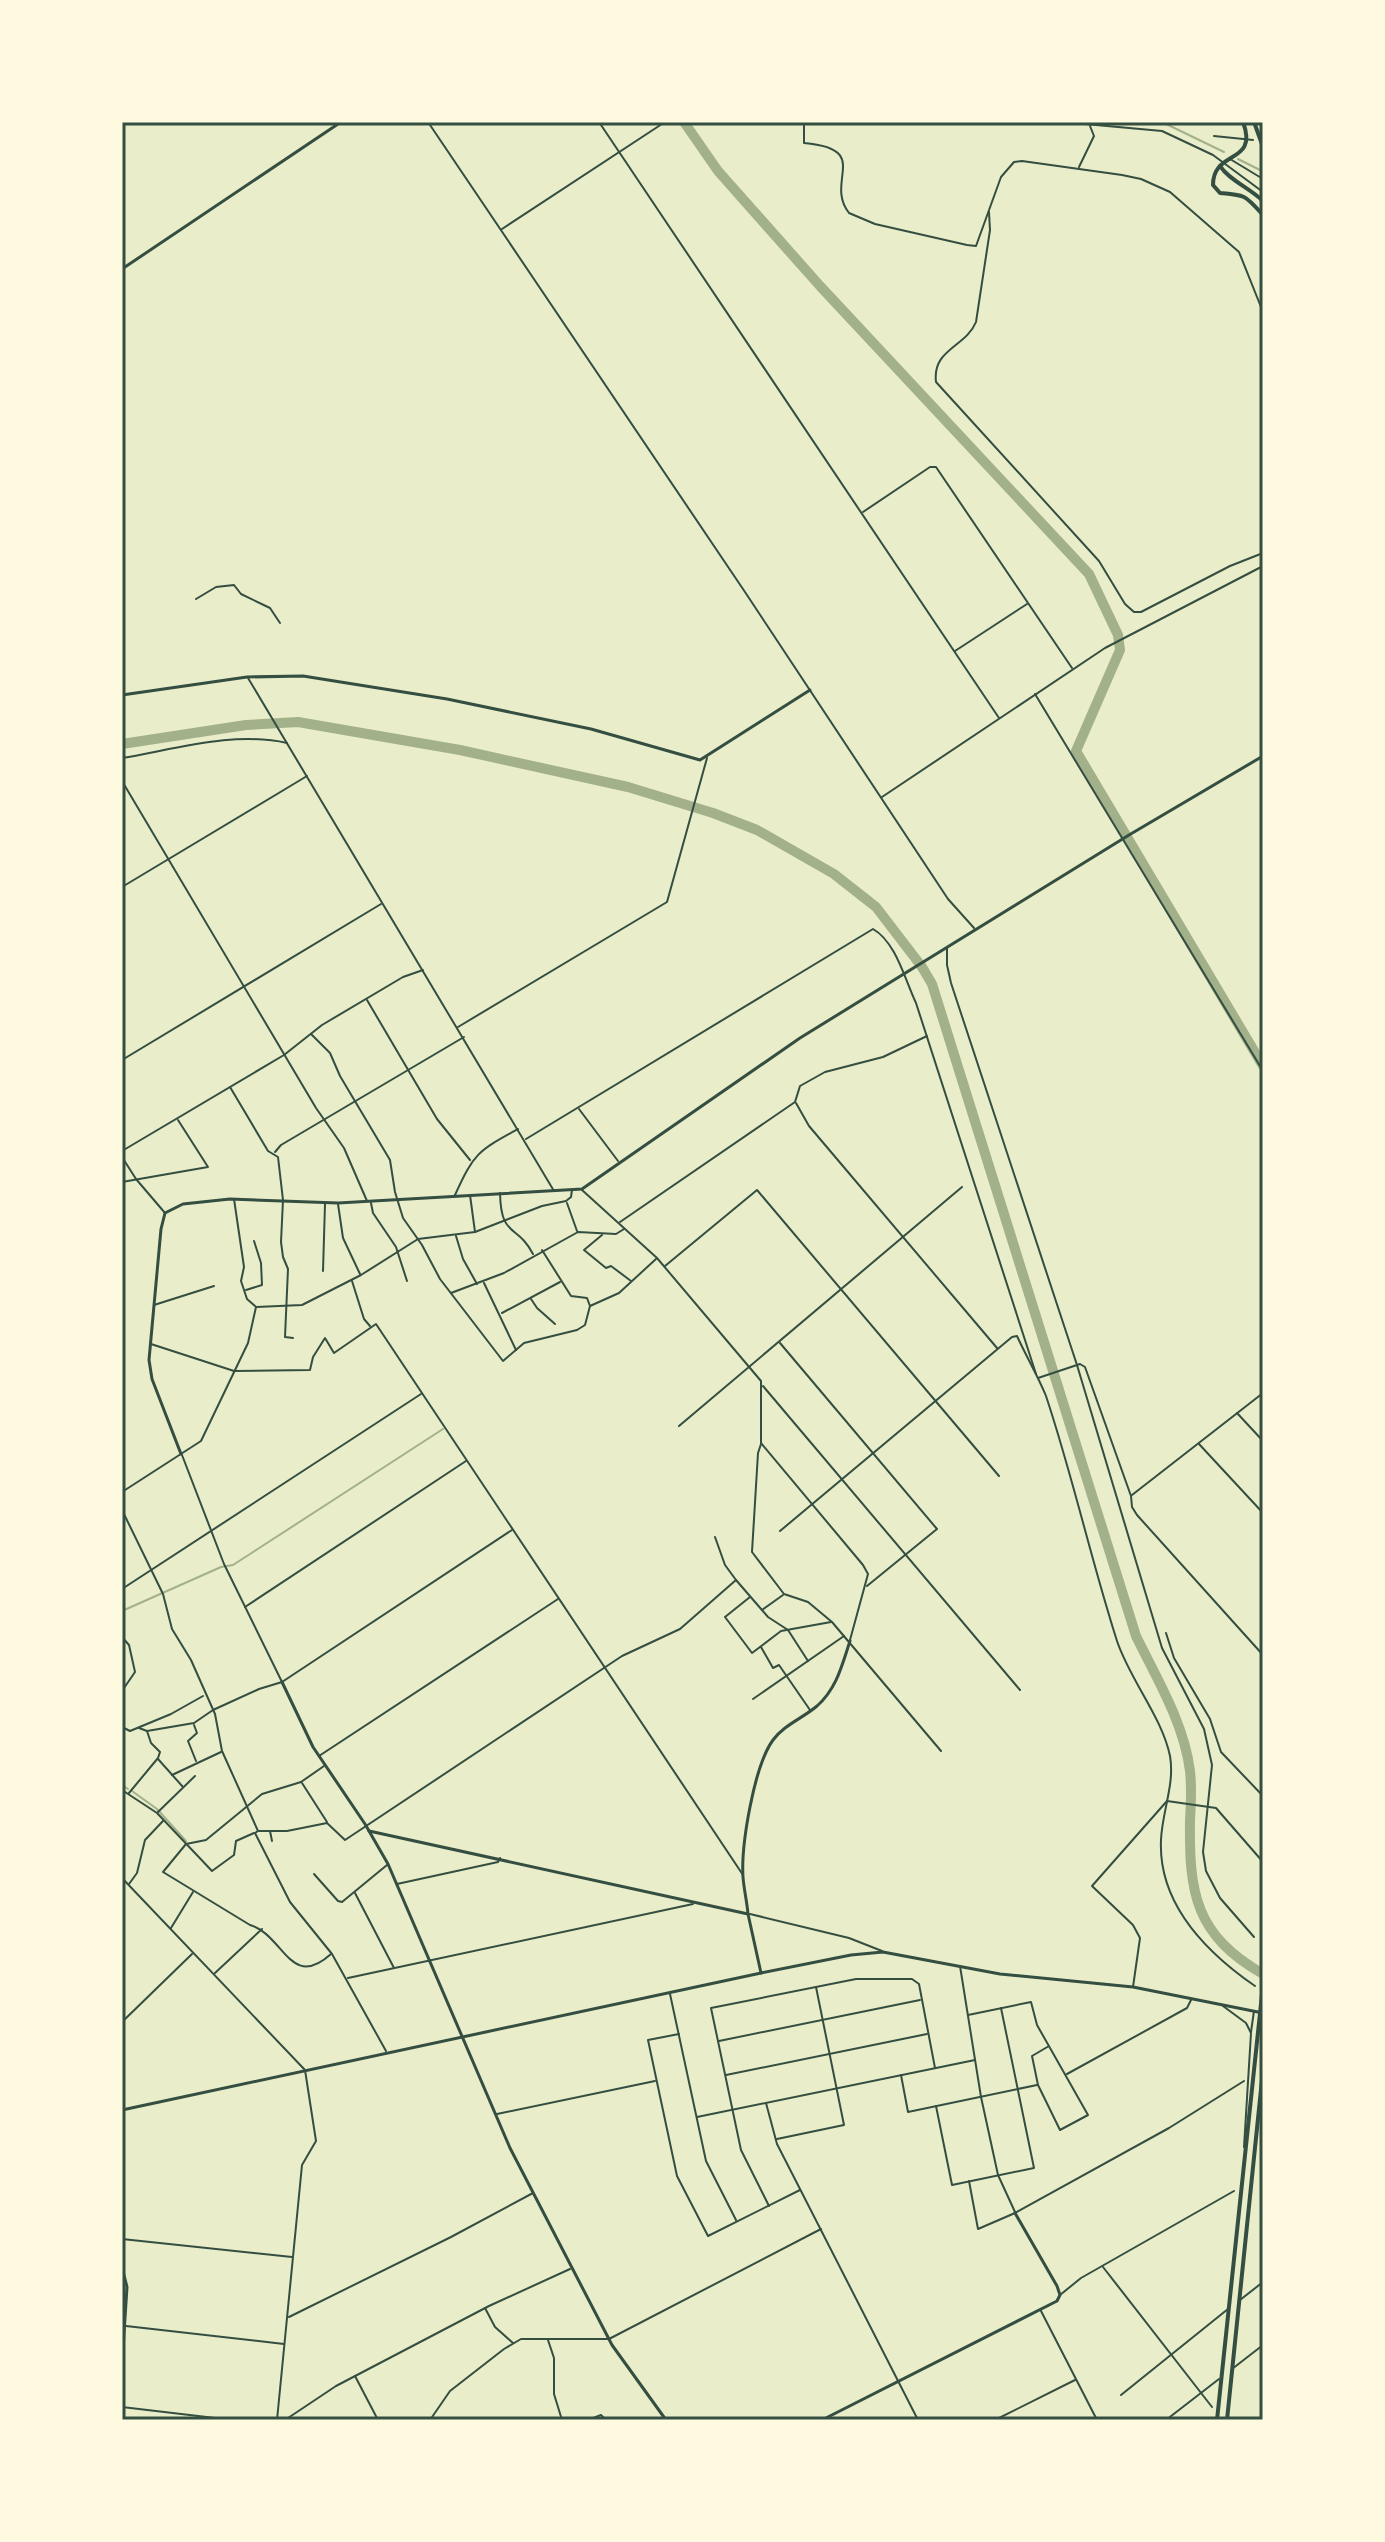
<svg xmlns="http://www.w3.org/2000/svg" width="1385" height="2542" viewBox="0 0 1385 2542" font-family="'Roboto Condensed',sans-serif">
	<style>
		.lines { fill: none; stroke-linecap: round; stroke-linejoin: round }
		.stream { stroke: #a3b18a; stroke-width: 2 }
		.river { stroke: #a3b18a; stroke-width: 10 }
		.minor { stroke: #344e41; stroke-width: 2 }
		.tertiary { stroke: #344e41; stroke-width: 3 }
		.secondary { stroke: #344e41; stroke-width: 3 }
		.trunk { stroke: #344e41; stroke-width: 4 }
		.neatline { fill: none; stroke: #344e41; stroke-width: 3 }
	</style>
	<rect width="100%" height="100%" fill="#e9edc9"/>
	<g class="lines">
		<g class="stream">
			<polyline points="1162,122 1224,152"/>
			<polyline points="1238,159 1262,171"/>
			<polyline points="122,1611 221,1567 233,1565 443,1429"/>
			<polyline points="122,1785 128,1789"/>
			<polyline points="132,1791 157,1809 186,1841"/>
		</g>
		<g class="river">
			<polyline points="684,122 718,171 820,286 1089,574 1118,635 1120,650 1076,751 1263,1066"/>
			<path d="M122 744 246 725 298 722 460 750 628 787 713 813 757 830 834 874 876 907 922 967 932 984 1136 1636C1157 1679 1184 1723 1190 1771 1192 1788 1191 1804 1190 1820 1189 1893 1195 1935 1263 1974"/>
		</g>
		<g class="minor">
			<polyline points="428,122 745,592 948,899 974,928"/>
			<polyline points="599,122 999,718"/>
			<path d="M804 122V143C873 149 824 181 849 213L875 224 967 245 976 246 1001 177 1014 162 1022 161 1122 175 1141 179 1170 192 1239 252 1263 312"/>
			<polyline points="1063,122 1162,131 1213,155 1263,192"/>
			<polyline points="1214,136 1253,140"/>
			<polyline points="1230,159 1263,179"/>
			<polyline points="1079,167 1094,136 1090,126"/>
			<path d="M989 212 990 230 976 322C966 347 932 349 936 382L1099 561 1125 604 1134 612H1141L1230 566 1263 553"/>
			<polyline points="502,229 665,122"/>
			<polyline points="863,512 930,467 936,467 1072,668"/>
			<polyline points="196,599 216,587 234,585 241,594 270,608 280,623"/>
			<polyline points="955,651 1027,604"/>
			<polyline points="248,678 554,1191"/>
			<polyline points="1035,694 1263,1071"/>
			<path d="M122 758C176 749 234 731 287 743"/>
			<polyline points="122,781 316,1108 344,1148 367,1201"/>
			<polyline points="882,797 1105,648 1263,566"/>
			<polyline points="122,887 307,776"/>
			<polyline points="947,947 947,965 951,983 1077,1365 1162,1648 1204,1729 1212,1765 1203,1852 1206,1871 1220,1898 1254,1937"/>
			<polyline points="367,1000 437,1119 470,1160"/>
			<polyline points="458,1027 667,902 707,758"/>
			<polyline points="311,1034 330,1053 340,1076 390,1160 395,1192 403,1218 422,1245 440,1279 503,1361 524,1343 577,1330 585,1325 590,1306"/>
			<polyline points="122,1060 381,904"/>
			<polyline points="230,1087 268,1151 278,1157 283,1200 281,1242 283,1257 288,1269 285,1337 293,1338"/>
			<polyline points="796,1103 809,1126 997,1348"/>
			<polyline points="579,1109 618,1161"/>
			<path d="M526 1139 873 929C896 942 905 980 916 1003L1036 1374"/>
			<polyline points="122,1151 284,1055 322,1025 403,977 423,970"/>
			<polyline points="275,1152 281,1145 464,1037"/>
			<polyline points="122,1157 136,1179 165,1213"/>
			<polyline points="122,1182 208,1167 178,1120"/>
			<polyline points="582,1190 657,1258 761,1381 761,1443 863,1565 868,1574 850,1640"/>
			<path d="M500 1193C501 1239 517 1223 533 1254"/>
			<path d="M455 1195C474 1153 478 1151 518 1129"/>
			<polyline points="470,1195 475,1232"/>
			<polyline points="234,1199 244,1267 241,1281 247,1299 255,1306"/>
			<polyline points="371,1203 373,1213 396,1247 407,1281"/>
			<polyline points="567,1203 577,1231"/>
			<polyline points="338,1204 343,1238 360,1274"/>
			<polyline points="620,1222 795,1102 800,1086 825,1072 883,1057 927,1036"/>
			<polyline points="602,1235 584,1250 606,1268 611,1266 631,1281"/>
			<polyline points="456,1236 463,1259 477,1284"/>
			<polyline points="542,1250 571,1296 587,1298 590,1306 619,1293 656,1259"/>
			<polyline points="665,1266 757,1190 999,1476"/>
			<polyline points="323,1271 325,1204"/>
			<polyline points="352,1281 364,1319 370,1326"/>
			<polyline points="484,1283 516,1350"/>
			<polyline points="246,1290 262,1285 261,1263 254,1241"/>
			<polyline points="451,1293 504,1273 578,1232 616,1234 624,1229"/>
			<polyline points="531,1299 537,1308 555,1324"/>
			<polyline points="154,1305 214,1286"/>
			<polyline points="502,1313 560,1282"/>
			<polyline points="780,1343 937,1529 867,1586"/>
			<polyline points="151,1344 234,1371 310,1370 313,1357 325,1338 334,1353 376,1324 743,1875"/>
			<polyline points="1038,1378 1080,1364 1085,1367 1131,1496 1132,1507 1137,1515 1263,1655"/>
			<polyline points="763,1386 1020,1690"/>
			<polyline points="1237,1413 1263,1441"/>
			<polyline points="679,1426 962,1187"/>
			<polyline points="761,1444 758,1453 752,1552 784,1594 808,1602 832,1622 941,1751"/>
			<polyline points="1199,1444 1263,1513"/>
			<polyline points="182,1455 224,1564 282,1682"/>
			<polyline points="122,1492 201,1441 248,1343 256,1307 302,1305 361,1275 418,1239 475,1232 542,1206 566,1201 571,1197 572,1190"/>
			<polyline points="1132,1495 1263,1393"/>
			<polyline points="122,1510 163,1594 172,1629 191,1660 215,1714 222,1751 258,1831 255,1833 290,1902 332,1954 386,2051"/>
			<path d="M780 1531 1012 1337 1017 1336C1026 1356 1038 1376 1046 1396 1073 1477 1091 1560 1117 1641 1130 1680 1162 1717 1170 1756 1175 1784 1162 1812 1161 1840 1158 1904 1206 1952 1255 1986"/>
			<polyline points="715,1537 725,1565 736,1580 768,1617 788,1630 808,1661"/>
			<polyline points="122,1589 421,1394"/>
			<polyline points="750,1597 725,1617 752,1653 781,1631 831,1622"/>
			<polyline points="245,1607 466,1461"/>
			<polyline points="762,1610 783,1595"/>
			<polyline points="1166,1633 1174,1658 1210,1719 1221,1752 1263,1796"/>
			<polyline points="122,1637 129,1645 135,1672 122,1691"/>
			<polyline points="761,1647 773,1668 779,1665 810,1710"/>
			<polyline points="753,1699 844,1636"/>
			<polyline points="194,1725 197,1733 188,1741 196,1761"/>
			<polyline points="122,1727 130,1731 171,1714 203,1696"/>
			<polyline points="147,1731 194,1723 213,1710 259,1689 282,1682 512,1530"/>
			<polyline points="319,1756 558,1599"/>
			<polyline points="158,1759 183,1787"/>
			<path d="M324 1766 301 1782 262 1794 206 1840 186 1844 163 1872 250 1925C284 1935 290 1991 331 1954"/>
			<polyline points="172,1775 221,1752"/>
			<polyline points="302,1783 327,1822"/>
			<polyline points="122,1790 157,1813 212,1871 234,1855 236,1841 254,1833"/>
			<polyline points="129,1793 158,1758 160,1752 151,1743 147,1731 139,1728"/>
			<polyline points="158,1812 195,1776"/>
			<polyline points="259,1831 287,1831 327,1823 345,1840 622,1656 680,1629 736,1580"/>
			<polyline points="270,1831 272,1841"/>
			<polyline points="314,1874 338,1901 342,1902 387,1865"/>
			<polyline points="122,1878 305,2070 316,2141 302,2165 277,2420"/>
			<polyline points="129,1884 137,1873 145,1840 163,1821"/>
			<polyline points="397,1884 498,1862 500,1858"/>
			<polyline points="355,1893 394,1968"/>
			<polyline points="750,1914 849,1938 882,1951"/>
			<polyline points="171,1928 193,1892"/>
			<polyline points="960,1966 981,2097 998,2175 1015,2212"/>
			<polyline points="215,1973 262,1929"/>
			<polyline points="348,1978 693,1904"/>
			<polyline points="1133,1987 1140,1938 1133,1925 1092,1886 1167,1801 1216,1808 1263,1862"/>
			<polyline points="670,1994 706,2161 736,2220"/>
			<polyline points="1223,2006 1246,2023 1251,2033 1244,2147"/>
			<polyline points="968,2015 1031,2002 1037,2025 1088,2115 1060,2130 1038,2085 1032,2056 1049,2046"/>
			<polyline points="122,2022 192,1954"/>
			<polyline points="1251,2032 1254,2011"/>
			<polyline points="679,2034 648,2040 677,2176 708,2236 800,2190"/>
			<polyline points="719,2041 920,2000"/>
			<polyline points="1067,2074 1187,2008 1191,2000"/>
			<polyline points="726,2075 927,2034"/>
			<polyline points="901,2075 908,2112 1037,2085"/>
			<polyline points="766,2103 777,2144 918,2420"/>
			<polyline points="936,2106 952,2185 1034,2168 1001,2008"/>
			<polyline points="497,2114 655,2081"/>
			<polyline points="697,2117 975,2060"/>
			<polyline points="777,2139 844,2125 816,1987"/>
			<polyline points="1261,2176 1263,2175"/>
			<polyline points="969,2181 978,2229 1015,2213 1169,2128 1244,2081"/>
			<polyline points="769,2206 741,2150 711,2008 856,1979 912,1979 919,1984 935,2068"/>
			<polyline points="122,2239 292,2257"/>
			<polyline points="1103,2267 1212,2407"/>
			<polyline points="1060,2295 1081,2278 1234,2191"/>
			<polyline points="1240,2300 1263,2282"/>
			<polyline points="485,2308 495,2327 513,2343"/>
			<polyline points="1041,2311 1097,2420"/>
			<polyline points="289,2317 451,2237 533,2193"/>
			<polyline points="126,2326 284,2344"/>
			<polyline points="548,2340 554,2358 554,2394 562,2420"/>
			<polyline points="1232,2369 1263,2345"/>
			<polyline points="355,2376 378,2420"/>
			<polyline points="1121,2395 1228,2309"/>
			<polyline points="122,2407 232,2420"/>
			<polyline points="285,2420 336,2386 489,2306 570,2269"/>
			<polyline points="430,2420 450,2391 504,2349 521,2339 609,2339 821,2229"/>
			<polyline points="588,2420 601,2415 606,2420"/>
			<polyline points="995,2420 1075,2380"/>
			<polyline points="1166,2420 1219,2379"/>
		</g>
		<g class="tertiary">
			<polyline points="122,269 341,122"/>
			<polyline points="122,695 247,677 303,676 447,699 591,729 700,760 810,690"/>
			<polyline points="181,1454 152,1379 149,1360 161,1229 165,1213 183,1204 230,1199 338,1203 582,1189 800,1038 1129,835 1263,756"/>
			<polyline points="282,1682 313,1747 365,1824 388,1864 510,2148 612,2345 666,2420"/>
			<path d="M748 1914C747 1902 744 1890 743 1877 741 1845 754 1766 773 1740 784 1725 803 1718 817 1706 837 1688 842 1665 850 1641"/>
			<polyline points="122,2110 761,1973"/>
			<polyline points="122,2267 127,2287 122,2365"/>
			<polyline points="822,2420 1057,2301 1060,2295 1057,2286 1015,2213"/>
		</g>
		<polyline class="secondary" points="369,1831 748,1914 761,1973 851,1955 883,1952 1000,1974 1133,1987 1263,2013"/>
		<g class="trunk">
			<path d="M1243 122C1259 165 1213 149 1213 185L1220 193C1246 195 1245 195 1263 215"/>
			<polyline points="1254,122 1263,147"/>
			<polyline points="1262,122 1263,124"/>
			<path d="M1220 166C1229 180 1250 188 1263 201"/>
			<polyline points="1217,2420 1263,1985"/>
			<polyline points="1227,2420 1263,2070"/>
		</g>
	</g>
	<rect width="1385" height="2542" fill="none" stroke="#fefae0" stroke-width="248"/>
	<rect x="124" y="124" width="1137" height="2294" class="neatline"/>
</svg>
